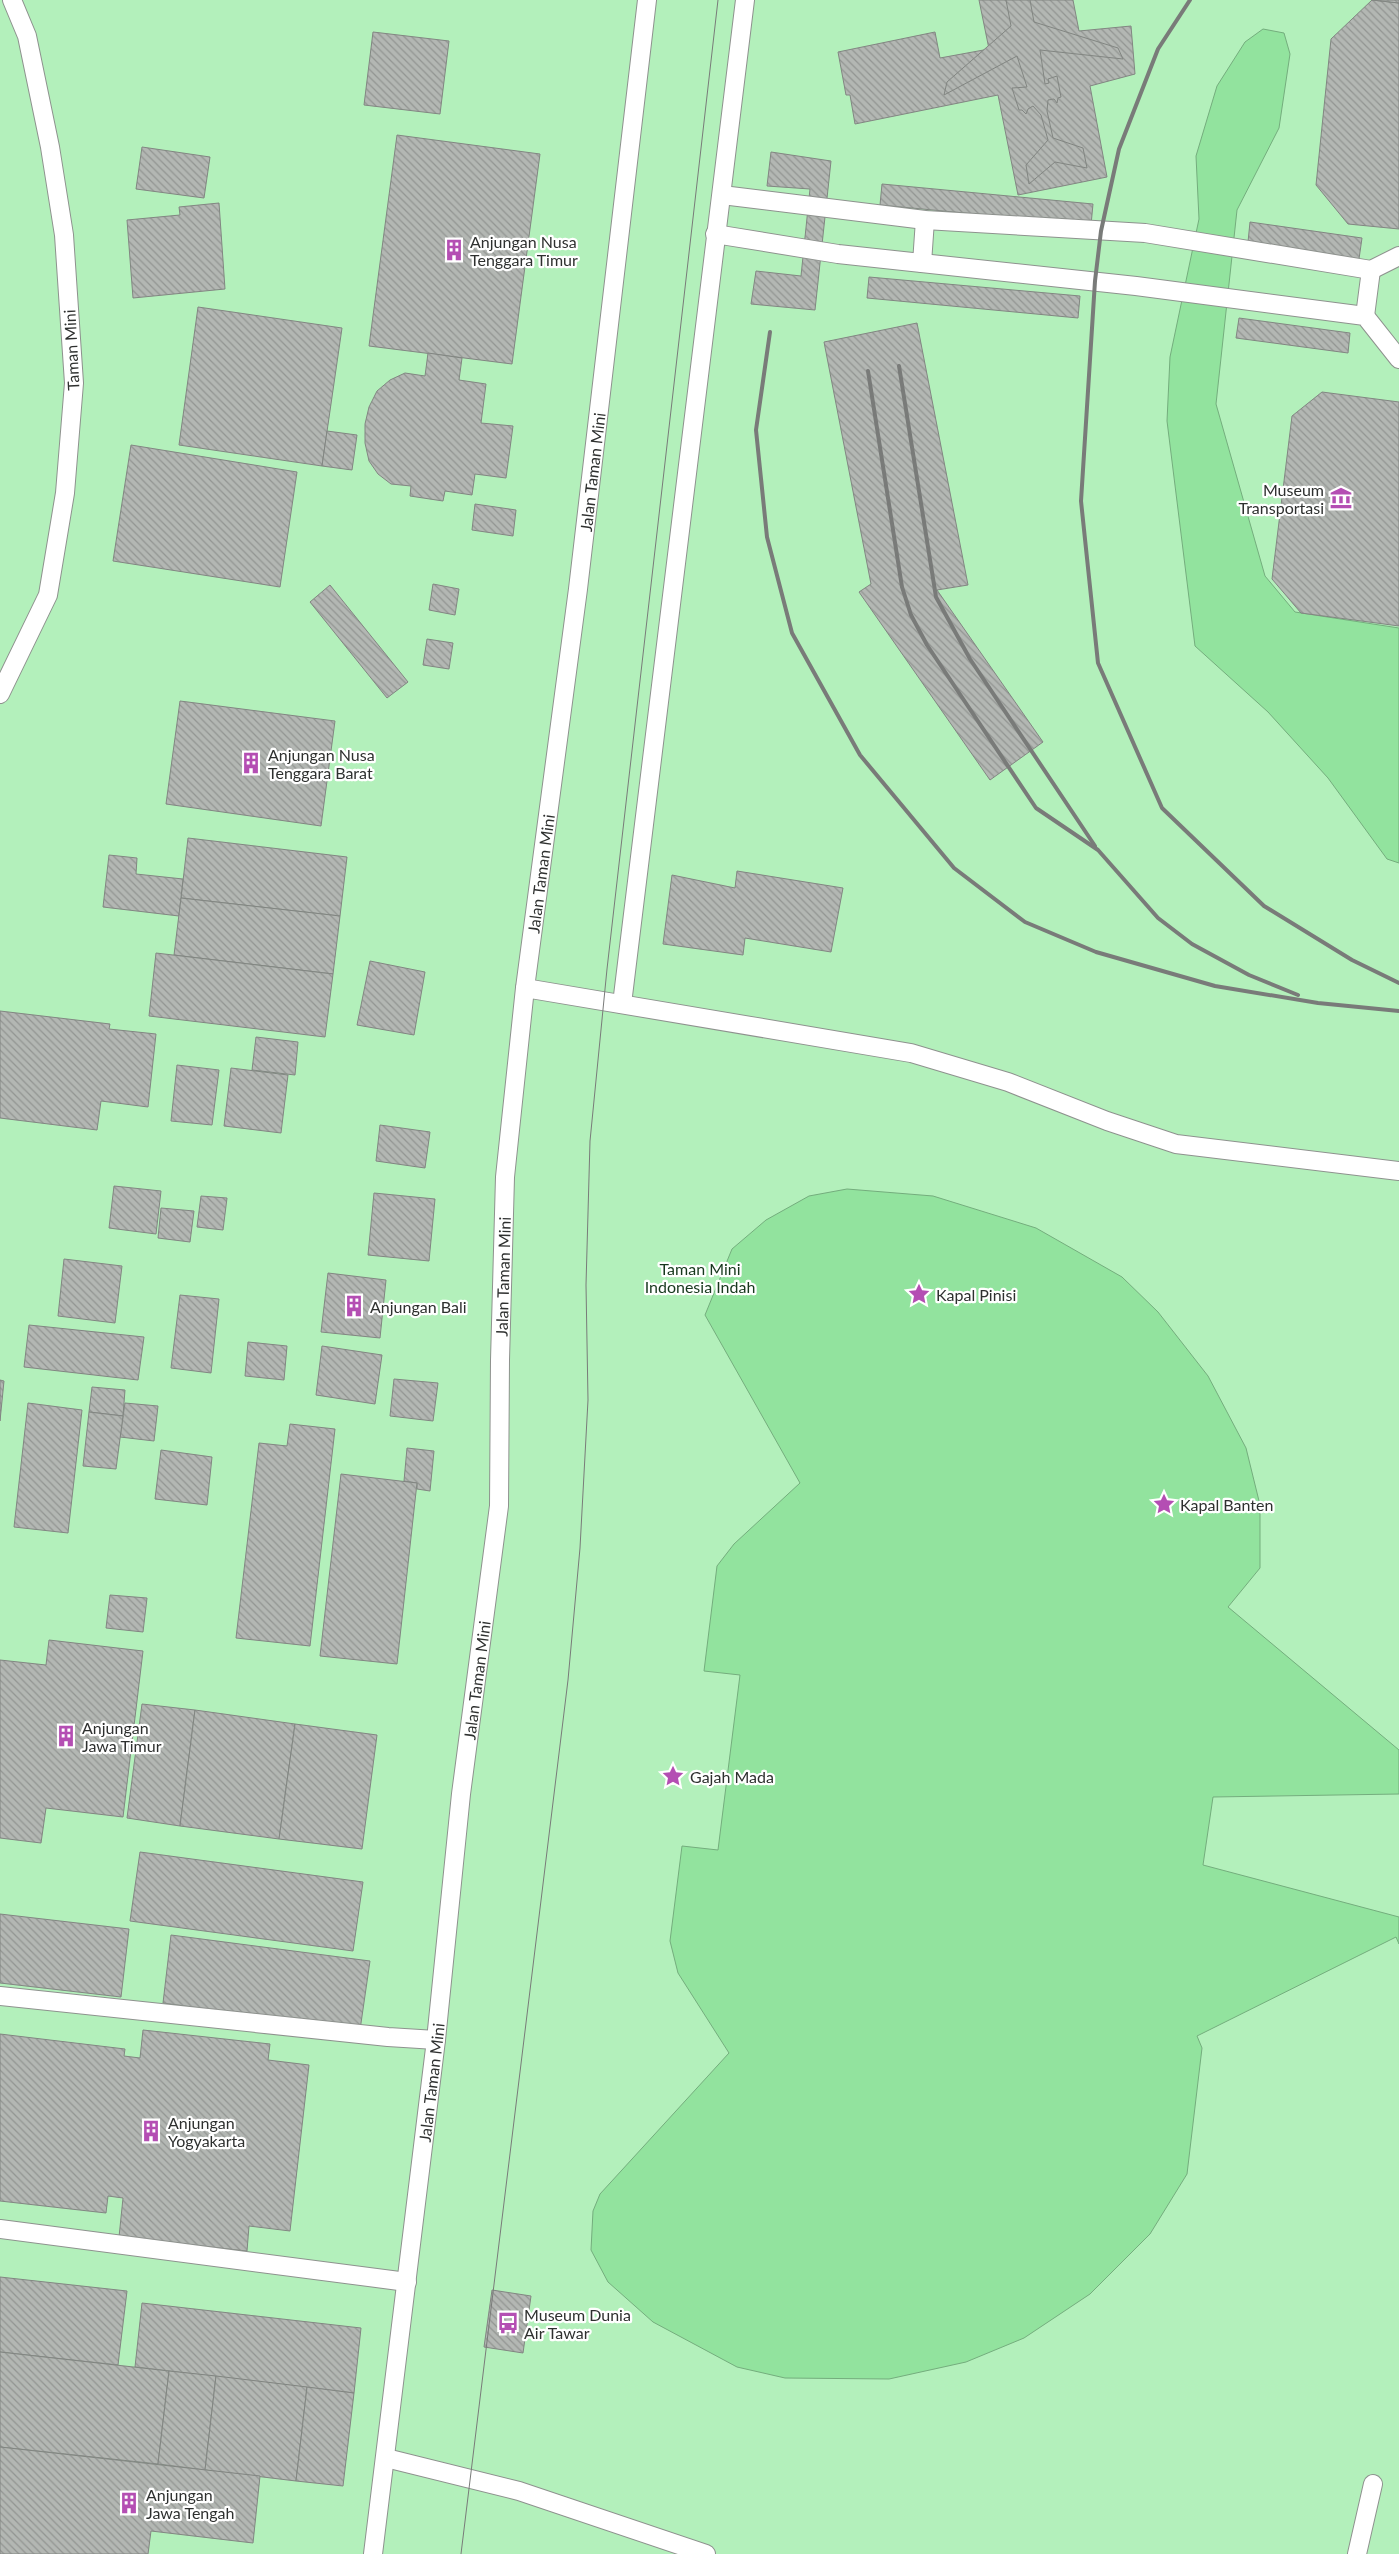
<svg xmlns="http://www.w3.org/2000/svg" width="1399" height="2554" viewBox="0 0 1399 2554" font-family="Lato,sans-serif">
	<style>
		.green { fill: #b3f0bb }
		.water { fill: #92e39e; stroke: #74ad7d }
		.building { fill: url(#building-back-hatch); stroke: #828682 }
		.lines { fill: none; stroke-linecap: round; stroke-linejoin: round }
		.service-casing { stroke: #8e928e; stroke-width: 20 }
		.service { stroke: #fff; stroke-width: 18 }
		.tram { stroke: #797b79; stroke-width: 1 }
		.rail { stroke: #797b79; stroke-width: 4 }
		.labels { text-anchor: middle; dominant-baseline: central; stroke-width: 4.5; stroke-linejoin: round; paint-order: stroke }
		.poi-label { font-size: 16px; fill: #2e302f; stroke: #fff; text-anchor: start }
		.street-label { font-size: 16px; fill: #2e302f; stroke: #fff }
		.park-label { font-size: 16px; fill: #17381d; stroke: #fff }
	</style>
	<defs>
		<pattern id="building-back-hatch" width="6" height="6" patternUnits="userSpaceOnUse" patternTransform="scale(1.25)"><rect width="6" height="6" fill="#b3b7b3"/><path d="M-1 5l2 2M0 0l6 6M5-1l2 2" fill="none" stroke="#929592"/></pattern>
	</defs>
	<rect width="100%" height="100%" fill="#f1f5f1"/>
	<rect class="green" x="0" y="0" width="1399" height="2554"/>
	<g class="water">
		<polygon points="1263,29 1284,33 1290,54 1279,128 1237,210 1216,404 1265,576 1295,612 1399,628 1399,863 1387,859 1328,778 1268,712 1195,646 1167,421 1170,357 1199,219 1196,156 1217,86 1245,42"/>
		<polygon points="847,1189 933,1196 1036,1228 1122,1277 1158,1312 1208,1376 1246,1448 1260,1505 1260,1568 1228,1607 1399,1750 1399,1794 1213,1797 1203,1865 1399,1917 1399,1944 1396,1937 1197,2036 1202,2048 1187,2174 1150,2234 1090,2294 1024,2338 966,2362 889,2379 785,2378 737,2367 653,2322 608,2282 591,2250 593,2211 600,2194 729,2053 678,1973 670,1941 682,1846 718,1850 740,1675 704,1671 717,1566 734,1544 800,1483 705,1315 732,1249 766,1220 809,1196"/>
	</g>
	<g class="building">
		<polygon points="979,0 1073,0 1079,31 1131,26 1135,74 1090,86 1107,177 1018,195 998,95 855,124 850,95 846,95 838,52 935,32 940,58 989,49"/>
		<polygon points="1006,0 1030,0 1034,22 1118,48 1123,59 1040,50 1045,84 1049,83 1048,79 1057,76 1061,97 1058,98 1057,103 1054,99 1048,100 1047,111 1053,138 1083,148 1087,168 1055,162 1029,184 1026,165 1048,140 1041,115 1033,106 1028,109 1026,114 1022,110 1019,110 1012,88 1027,87 1017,56 944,95 947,82 1011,26"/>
		<polygon points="1372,0 1399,3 1399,229 1348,224 1316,185 1331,39"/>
		<polygon points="1372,0 1399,0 1399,3"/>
		<polygon points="373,32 449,41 440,114 364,105"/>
		<polygon points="397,135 540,154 512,364 369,346"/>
		<polygon points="142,147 210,157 204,198 136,189"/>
		<polygon points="771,152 831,161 815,310 751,304 756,271 801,276 810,189 767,186"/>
		<polygon points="882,184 1093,204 1091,225 880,205"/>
		<polygon points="219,203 225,289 133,298 127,220 180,215 179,207"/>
		<polygon points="1250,222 1362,238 1359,259 1248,242"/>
		<polygon points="869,277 1080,296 1078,318 867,298"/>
		<polygon points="198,307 342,328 322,466 179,445"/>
		<polygon points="1239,318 1350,333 1348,353 1236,338"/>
		<polygon points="917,323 968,585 937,590 1043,742 990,780 859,592 871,584 824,342"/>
		<polygon points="428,353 462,358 459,380 486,384 481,423 513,426 506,478 475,474 472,495 445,491 443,501 410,496 411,486 391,484 378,474 369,461 365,443 365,424 369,407 377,391 390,380 405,373 425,376"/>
		<polygon points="1322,392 1399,402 1399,626 1301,613 1272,579 1292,416"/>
		<polygon points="327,431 357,435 352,470 322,466"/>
		<polygon points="131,445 297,472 280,587 113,561"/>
		<polygon points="475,504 516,510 513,536 472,530"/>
		<polygon points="433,584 459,589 455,615 429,610"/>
		<polygon points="330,585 408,682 387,698 310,602"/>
		<polygon points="427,639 453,643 449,669 423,665"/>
		<polygon points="180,701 335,721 321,826 166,804"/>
		<polygon points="188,838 347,857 340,916 181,898"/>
		<polygon points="109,855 137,858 136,874 183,879 179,916 103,907"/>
		<polygon points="737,871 843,888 831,952 745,938 743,955 663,944 672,875 735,888"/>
		<polygon points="181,898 340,916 333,974 174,955"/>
		<polygon points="156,953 333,974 325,1037 149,1016"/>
		<polygon points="370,961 425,972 414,1035 357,1025"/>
		<polygon points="0,1011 110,1024 109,1029 156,1034 148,1107 101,1101 97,1130 0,1118"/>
		<polygon points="256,1037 298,1042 295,1075 252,1070"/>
		<polygon points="177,1065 219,1070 212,1125 171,1121"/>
		<polygon points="231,1068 288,1075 281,1133 224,1126"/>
		<polygon points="380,1125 430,1132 425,1168 376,1161"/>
		<polygon points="114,1186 161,1191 156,1234 109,1228"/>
		<polygon points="374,1193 435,1199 429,1261 368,1255"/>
		<polygon points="201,1196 227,1198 223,1230 197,1227"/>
		<polygon points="161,1208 194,1211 190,1242 158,1238"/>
		<polygon points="64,1259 122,1266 115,1323 58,1316"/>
		<polygon points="328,1273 386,1280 380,1338 321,1332"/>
		<polygon points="180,1295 219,1299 211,1373 171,1368"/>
		<polygon points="29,1325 144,1337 138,1380 24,1367"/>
		<polygon points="248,1342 287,1346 284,1380 245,1376"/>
		<polygon points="322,1346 382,1355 375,1404 316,1395"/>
		<polygon points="394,1379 438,1383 433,1421 390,1416"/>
		<polygon points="0,1380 4,1381 0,1421"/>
		<polygon points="92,1387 125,1390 123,1416 89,1412"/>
		<polygon points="28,1403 82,1410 68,1533 14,1527"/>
		<polygon points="125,1403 158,1406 154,1441 120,1437"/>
		<polygon points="89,1412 123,1416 116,1469 83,1466"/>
		<polygon points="290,1424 335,1429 310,1646 236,1638 259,1443 287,1446"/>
		<polygon points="407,1448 434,1451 430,1491 417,1489 417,1483 404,1481"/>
		<polygon points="161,1450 212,1457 207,1505 155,1499"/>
		<polygon points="341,1474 417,1483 397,1664 320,1656"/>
		<polygon points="110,1595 147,1598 143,1632 106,1628"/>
		<polygon points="49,1640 143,1651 123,1817 46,1808 41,1843 0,1838 0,1660 46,1665"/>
		<polygon points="142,1704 195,1710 180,1826 127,1818"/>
		<polygon points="195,1710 295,1724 279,1839 180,1826"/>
		<polygon points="295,1724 377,1735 362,1849 279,1839"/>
		<polygon points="140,1852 363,1882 353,1951 130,1921"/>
		<polygon points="0,1914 129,1929 121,1997 0,1983"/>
		<polygon points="171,1935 370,1961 360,2030 163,2003"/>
		<polygon points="143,2030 270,2044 268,2060 309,2065 290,2231 249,2226 247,2251 119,2237 123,2198 108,2196 106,2213 0,2201 0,2034 125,2049 124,2056 140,2058"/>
		<polygon points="0,2277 127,2291 118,2365 0,2352"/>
		<polygon points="492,2290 531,2296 523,2353 484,2347"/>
		<polygon points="142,2303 361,2328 354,2393 135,2367"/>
		<polygon points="0,2352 169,2371 158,2464 0,2447"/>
		<polygon points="169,2371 216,2376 205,2470 158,2464"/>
		<polygon points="216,2376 307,2387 296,2481 205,2470"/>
		<polygon points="307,2387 354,2393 343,2486 296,2481"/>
		<polygon points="0,2447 260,2476 253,2543 151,2531 148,2554 0,2554"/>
	</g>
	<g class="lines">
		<g class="service-casing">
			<g id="service">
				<polyline points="722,195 925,220 1145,233 1371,270 1399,256"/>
				<polyline points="715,234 838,254 1136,286 1365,316 1399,359"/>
				<polyline points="922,263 925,220"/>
				<polyline points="1365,316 1371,270"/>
				<polyline points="0,694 48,595 65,493 74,383 64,235 50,147 27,36 12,0"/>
				<polyline points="525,988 911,1053 1008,1082 1107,1121 1176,1144 1399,1171"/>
				<polyline points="622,1004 745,0"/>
				<polyline points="0,1996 388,2037 436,2040"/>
				<polyline points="0,2229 407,2282"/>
				<polyline points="386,2458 519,2491 706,2554"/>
				<path id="s1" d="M373 2554 436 2040 461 1794 499 1506 500 1360 505 1177 525 988 578 589 647 0"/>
				<polyline points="1357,2554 1373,2484"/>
			</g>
		</g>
		<use href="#service" class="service"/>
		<polyline class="tram" points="461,2554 568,1680 580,1548 588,1400 586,1285 590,1141 607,969 718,0"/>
		<g class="rail">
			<polyline points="1190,0 1158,49 1119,149 1101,231 1095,281 1081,501 1098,663 1162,808 1264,906 1352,960 1399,983"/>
			<polyline points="770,332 756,430 767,537 792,633 860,755 954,868 1025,922 1096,952 1215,986 1318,1003 1399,1011"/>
			<polyline points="899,366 936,597 970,659 1095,846"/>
			<polyline points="868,371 902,587 911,615 927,645 1036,808 1098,850 1158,918 1192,944 1249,975 1298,995"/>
		</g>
	</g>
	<defs>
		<g id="building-bare" transform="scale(1.725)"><path d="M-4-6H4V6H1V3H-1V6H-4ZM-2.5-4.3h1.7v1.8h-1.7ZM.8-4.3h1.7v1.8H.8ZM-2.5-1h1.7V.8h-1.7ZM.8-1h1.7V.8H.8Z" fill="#b44eb3" stroke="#fff" stroke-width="2.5" paint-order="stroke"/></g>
		<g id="museum-bare" transform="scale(1.725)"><path d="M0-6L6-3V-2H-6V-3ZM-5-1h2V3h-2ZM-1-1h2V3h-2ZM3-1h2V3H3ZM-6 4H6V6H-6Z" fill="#b44eb3" stroke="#fff" stroke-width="2.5" paint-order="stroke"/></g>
		<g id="sight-bare" transform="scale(1.725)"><path d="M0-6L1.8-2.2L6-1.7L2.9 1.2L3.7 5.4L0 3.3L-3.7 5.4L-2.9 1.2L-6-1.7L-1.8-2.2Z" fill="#b44eb3" stroke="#fff" stroke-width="2.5" paint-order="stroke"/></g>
		<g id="bus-bare" transform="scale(1.725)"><path d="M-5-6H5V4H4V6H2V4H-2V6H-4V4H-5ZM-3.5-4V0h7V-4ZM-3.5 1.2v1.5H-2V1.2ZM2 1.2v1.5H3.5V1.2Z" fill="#b44eb3" stroke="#fff" stroke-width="2.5" paint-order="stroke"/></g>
	</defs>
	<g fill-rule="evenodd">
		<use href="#building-bare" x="454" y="250"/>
		<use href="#museum-bare" x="1341" y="498"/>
		<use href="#building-bare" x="251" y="763"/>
		<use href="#sight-bare" x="919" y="1294"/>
		<use href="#building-bare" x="354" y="1306"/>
		<use href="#sight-bare" x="1164" y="1504"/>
		<use href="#building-bare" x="66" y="1736"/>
		<use href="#sight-bare" x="673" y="1776"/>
		<use href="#building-bare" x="151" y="2131"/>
		<use href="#bus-bare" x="508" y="2323"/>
		<use href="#building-bare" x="129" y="2503"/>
	</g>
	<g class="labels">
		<g class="poi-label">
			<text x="470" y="241">Anjungan Nusa<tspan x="470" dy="18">Tenggara Timur</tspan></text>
			<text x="1324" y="489" text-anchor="end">Museum<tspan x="1324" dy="18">Transportasi</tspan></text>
			<text x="268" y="754">Anjungan Nusa<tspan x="268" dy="18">Tenggara Barat</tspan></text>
			<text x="936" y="1294">Kapal Pinisi</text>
			<text x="370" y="1306">Anjungan Bali</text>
			<text x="1180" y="1504">Kapal Banten</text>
			<text x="82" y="1727">Anjungan<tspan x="82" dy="18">Jawa Timur</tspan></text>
			<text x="690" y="1776">Gajah Mada</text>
			<text x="168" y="2122">Anjungan<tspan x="168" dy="18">Yogyakarta</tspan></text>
			<text x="524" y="2314">Museum Dunia<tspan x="524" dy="18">Air Tawar</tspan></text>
			<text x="146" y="2494">Anjungan<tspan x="146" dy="18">Jawa Tengah</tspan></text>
		</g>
		<g class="street-label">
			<text transform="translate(71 350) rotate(-93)">Taman Mini</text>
			<text stroke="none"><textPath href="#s1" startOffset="2095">Jalan Taman Mini</textPath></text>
			<text stroke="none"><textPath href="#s1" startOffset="1690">Jalan Taman Mini</textPath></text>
			<text stroke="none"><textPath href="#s1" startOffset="1285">Jalan Taman Mini</textPath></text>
			<text stroke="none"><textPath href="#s1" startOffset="880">Jalan Taman Mini</textPath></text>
			<text stroke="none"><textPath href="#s1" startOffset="475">Jalan Taman Mini</textPath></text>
		</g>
		<g class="park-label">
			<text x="700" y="1268">Taman Mini<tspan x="700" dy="18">Indonesia Indah</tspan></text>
		</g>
	</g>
</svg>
